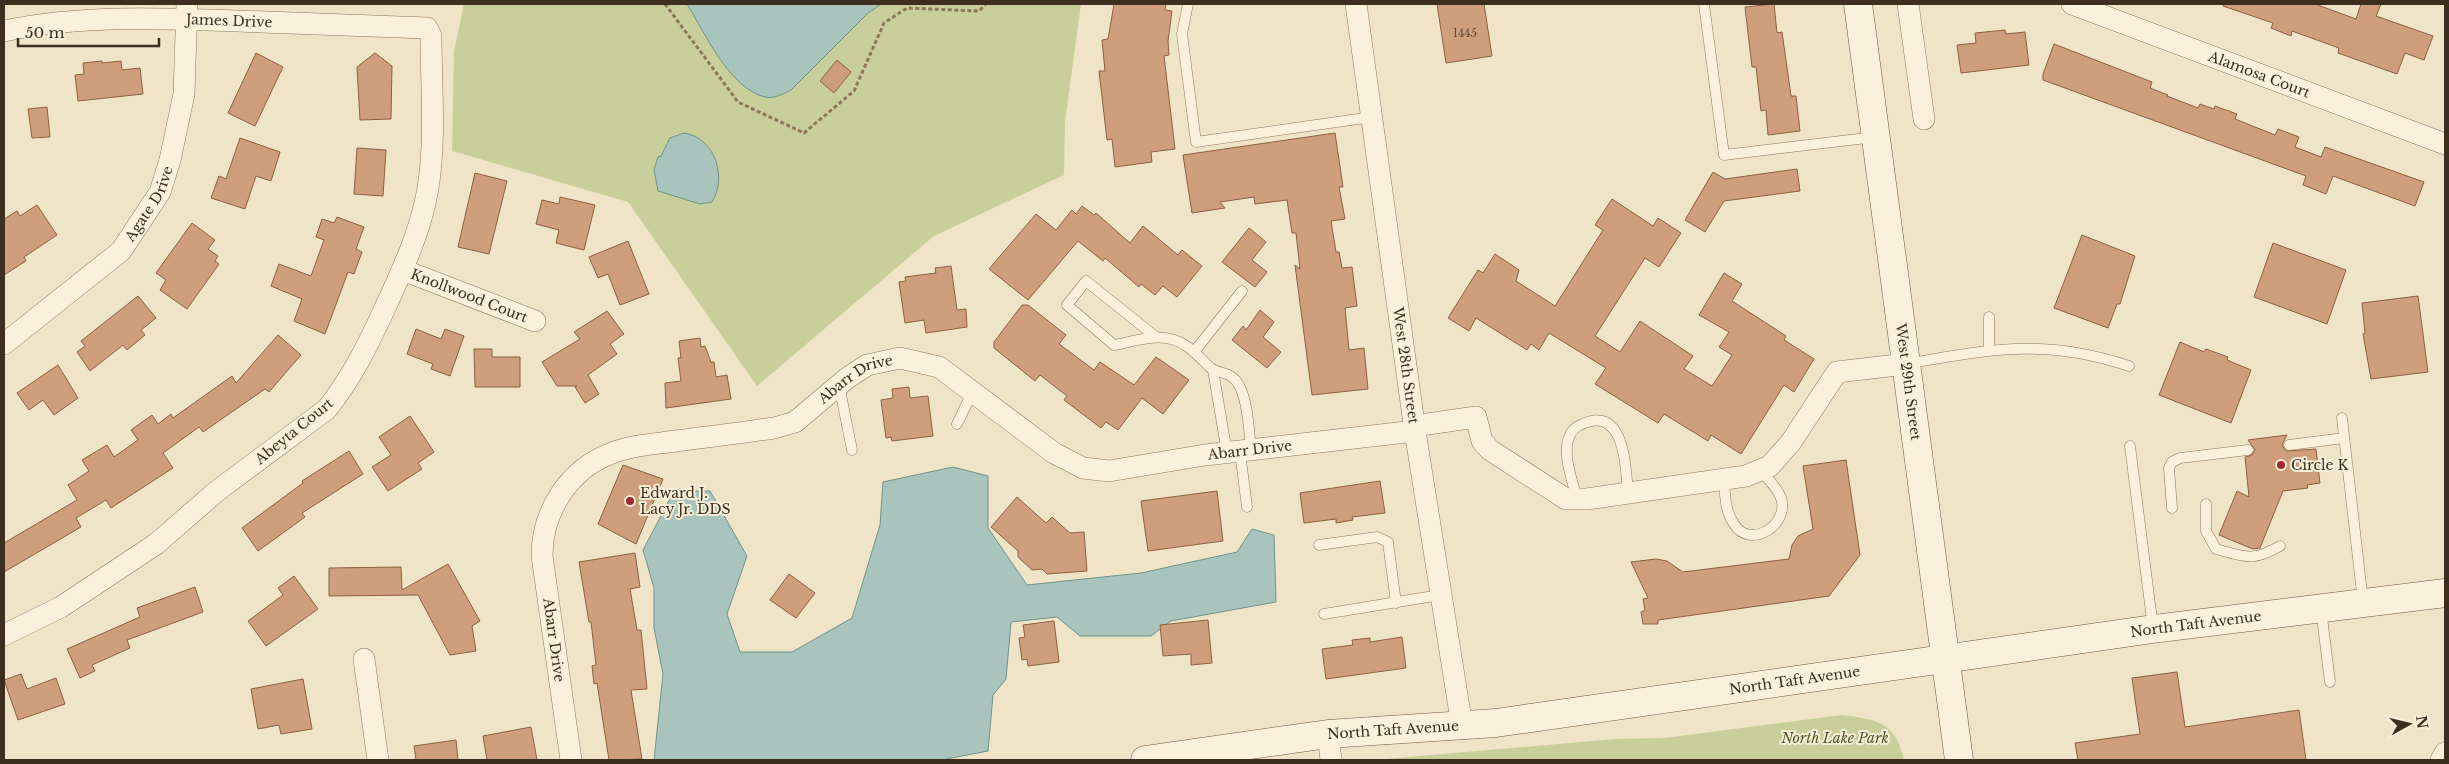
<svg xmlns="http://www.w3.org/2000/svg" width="2449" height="764" viewBox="0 0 2449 764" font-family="'Libre Baskerville',serif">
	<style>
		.green { fill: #c9cf9b }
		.water { fill: #a9c4bc; stroke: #6f938a }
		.building { fill: #cf9f7d; stroke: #8d5f41 }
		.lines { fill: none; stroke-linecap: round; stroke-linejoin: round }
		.lane-casing { stroke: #8d765c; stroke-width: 11 }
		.street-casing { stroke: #8d765c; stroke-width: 22 }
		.secondary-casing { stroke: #6f573f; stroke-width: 29 }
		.path { stroke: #8d765c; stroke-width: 3; stroke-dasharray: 4 2.5; stroke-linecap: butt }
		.lane { stroke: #faf1dc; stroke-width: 10 }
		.street { stroke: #faf1dc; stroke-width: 21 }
		.secondary { stroke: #faf1dc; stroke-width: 28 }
		.poi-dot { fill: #9e2a2b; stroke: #f7eed8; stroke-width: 2 }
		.labels { text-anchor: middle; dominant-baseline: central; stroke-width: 4; stroke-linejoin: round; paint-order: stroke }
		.number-label { font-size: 11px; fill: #624a37 }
		.street-label { font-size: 14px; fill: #3d2e20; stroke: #f7eed8 }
		.poi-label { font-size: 14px; fill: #3d2e20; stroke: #f7eed8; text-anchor: start }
		.park-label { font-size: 14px; font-style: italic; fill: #4d5a26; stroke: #f7eed8 }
	</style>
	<rect width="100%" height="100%" fill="#f0e4c8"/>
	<g class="green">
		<polygon points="464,4 1081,4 1065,122 1064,175 934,236 757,386 628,202 452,151 454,51"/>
		<path d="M1842 715C1876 719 1896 722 1904 760H1375L1615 739 1664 738Z"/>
	</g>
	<g class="water">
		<path d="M687 4H881L867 14 791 90C783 94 774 99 765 97 729 88 705 33 687 4Z"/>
		<path d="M684 133C716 138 727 178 712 202L700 204 658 191 654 170 658 157 661 156 670 138Z"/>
		<polygon points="953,467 988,476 988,528 1027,585 1141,573 1237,552 1252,529 1274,535 1276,602 1171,621 1151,636 1080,636 1057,617 1011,622 1006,679 993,695 988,751 941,760 654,760 663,674 654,628 654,588 643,550 674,491 710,491 747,556 727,614 740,652 792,652 852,618 880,525 883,482"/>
	</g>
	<g class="building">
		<polygon points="1114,4 1166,4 1165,10 1172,11 1168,41 1169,55 1164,56 1175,149 1151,152 1152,162 1115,167 1112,139 1107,140 1099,71 1105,71 1102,40 1108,39"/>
		<polygon points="1437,4 1484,4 1492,56 1446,63"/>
		<polygon points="1774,4 1777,33 1782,32 1791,96 1796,96 1800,131 1768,135 1766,110 1761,111 1756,67 1752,67 1745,7"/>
		<polygon points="2223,4 2315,4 2356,19 2361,4 2381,4 2376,16 2433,36 2424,60 2405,53 2397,74 2338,53 2339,48 2292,31 2291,36 2271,28 2273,23 2223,6"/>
		<polygon points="2005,30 2006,34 2025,32 2029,65 1961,73 1957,45 1976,43 1975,33"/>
		<polygon points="2054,44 2152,82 2150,88 2168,95 2167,96 2198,108 2200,104 2214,109 2215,106 2237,114 2235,119 2275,135 2278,129 2299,137 2295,147 2321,157 2325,147 2424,182 2415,206 2333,176 2326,194 2303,185 2306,176 2043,80 2043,74"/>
		<polygon points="256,53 283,67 255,126 228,113"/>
		<polygon points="375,53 392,66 391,119 360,120 357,67"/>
		<polygon points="837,60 851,72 834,93 820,81"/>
		<polygon points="102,61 102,63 121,61 122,70 140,68 143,94 78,101 75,75 84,74 83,63"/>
		<polygon points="47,107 50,137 32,138 28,109"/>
		<polygon points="1335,133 1343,187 1339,187 1345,219 1331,221 1336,252 1339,252 1342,268 1352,267 1357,306 1345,308 1349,350 1364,348 1368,389 1312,395 1295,265 1300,269 1296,233 1292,233 1287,200 1255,204 1254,197 1220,202 1225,208 1192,213 1183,155"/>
		<polygon points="240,138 280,152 271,181 256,176 245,209 211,198 219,176 226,179"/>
		<polygon points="357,148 386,150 383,196 354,194"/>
		<polygon points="1797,169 1800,191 1724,201 1705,232 1685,220 1713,172 1725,179"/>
		<polygon points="475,173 507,181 489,254 458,247"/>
		<polygon points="560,197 595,205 584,250 556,243 559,230 536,224 542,200 559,204"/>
		<polygon points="1612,199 1653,226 1658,218 1681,233 1659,267 1645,258 1595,336 1620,352 1640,321 1693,356 1684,369 1712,386 1732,355 1719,347 1729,332 1699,315 1724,273 1742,284 1732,301 1786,336 1784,340 1814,359 1794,392 1784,385 1741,454 1711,435 1708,441 1664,414 1658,423 1595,384 1606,368 1549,333 1539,350 1531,344 1527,350 1476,318 1469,331 1448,318 1478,270 1483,273 1495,254 1519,270 1516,281 1555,306 1603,230 1595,225"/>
		<polygon points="37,205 57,235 24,257 26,261 4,275 4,219 17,211 20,216"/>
		<polygon points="1082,206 1094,215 1096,213 1130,243 1143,226 1178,255 1182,250 1202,266 1177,297 1163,286 1155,295 1141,284 1139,287 1105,258 1103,261 1078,241 1028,300 989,269 1036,214 1056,230 1072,210 1076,214"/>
		<polygon points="337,217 364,227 356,249 362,252 354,274 348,272 325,334 294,321 302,299 271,286 279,264 311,276 324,240 316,237 322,219 334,223"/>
		<polygon points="192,223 215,240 208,249 218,256 215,261 219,264 187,309 160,290 166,280 156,273"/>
		<polygon points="1249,228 1266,242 1252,260 1267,272 1255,287 1222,262"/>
		<polygon points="2082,235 2135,256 2120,304 2117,304 2108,328 2054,308"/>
		<polygon points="628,241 649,294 620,305 608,274 598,278 589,257"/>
		<polygon points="2273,243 2346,270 2327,324 2254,297"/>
		<polygon points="951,266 957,310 966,309 967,327 926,333 924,320 905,323 899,282 906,281 905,277 936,273 935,268"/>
		<polygon points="138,296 156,318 141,330 145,335 127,350 123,345 90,371 77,352 85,346 81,341"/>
		<polygon points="2418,296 2428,372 2371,379 2363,334 2365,333 2362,303"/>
		<polygon points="1022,305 1028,305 1066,335 1059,344 1094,370 1100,362 1134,385 1156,357 1189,380 1163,414 1142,398 1118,430 1106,422 1101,428 1064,400 1067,396 1040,375 1035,381 994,348 994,342"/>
		<polygon points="1260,310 1274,322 1263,337 1281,352 1267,368 1232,340 1243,326 1246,330"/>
		<polygon points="607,311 624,334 610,344 617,354 588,375 599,394 585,403 575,387 577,386 557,386 542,362 580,339 574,332"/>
		<polygon points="416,329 441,339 445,329 464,336 450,376 431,369 433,364 407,354"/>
		<polygon points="278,335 301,355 269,392 265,389 203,432 199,427 163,453 173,468 111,508 106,500 76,518 81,527 4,572 4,543 77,500 68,485 89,471 82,460 107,445 114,457 138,440 131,430 152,415 158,424 171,414 173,418 232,376 236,383"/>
		<polygon points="700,338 701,347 705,346 711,362 714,362 716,377 727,375 731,399 666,408 665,383 681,381 678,358 681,358 679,341"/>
		<polygon points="2180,342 2204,352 2206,349 2228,357 2227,360 2251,370 2231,423 2159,395"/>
		<polygon points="474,349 492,349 492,357 520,357 520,387 475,387"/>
		<polygon points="58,365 78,398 54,415 43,400 29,410 17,393"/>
		<polygon points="909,387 910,398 928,396 933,436 892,441 891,437 886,438 881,400 893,398 892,389"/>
		<polygon points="410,416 434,452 418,463 422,469 388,491 372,467 391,455 379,437"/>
		<polygon points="2287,435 2282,445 2286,451 2316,449 2320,483 2307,485 2308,488 2283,491 2260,548 2253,549 2219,535 2237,491 2249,497 2245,457 2252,455 2255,450 2248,440"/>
		<polygon points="349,451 363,474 302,513 305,517 258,551 242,528 303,483 302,481"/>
		<polygon points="1846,460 1860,555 1829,596 1658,620 1658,624 1643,624 1641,612 1645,610 1643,599 1648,598 1631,562 1656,559 1667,561 1683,572 1789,559 1792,545 1798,536 1813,529 1803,466"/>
		<polygon points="623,465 663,479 636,544 598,524"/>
		<polygon points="1380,481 1385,513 1352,517 1353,520 1336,523 1336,519 1304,523 1300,493"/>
		<polygon points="1217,491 1223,541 1148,551 1141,501"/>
		<polygon points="1017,497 1046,523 1052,517 1070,533 1084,532 1087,571 1047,574 1042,569 1032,570 1018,557 1018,551 991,527"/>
		<polygon points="635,553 640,587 630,589 637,630 641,630 647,689 631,690 642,759 609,760 597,683 594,684 592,666 596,665 591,622 589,622 579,562"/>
		<polygon points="448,564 480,621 472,626 476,651 450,655 418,595 329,596 329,568 401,567 402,590"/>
		<polygon points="789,574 815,593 796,618 770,600"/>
		<polygon points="294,576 318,609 266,646 248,621 283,595 278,588"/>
		<polygon points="195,587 203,612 127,640 130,648 92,665 95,671 80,678 67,649 140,617 137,608"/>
		<polygon points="1208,620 1212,663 1191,665 1191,654 1163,656 1160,625"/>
		<polygon points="1054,621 1059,662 1028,666 1027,659 1022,660 1019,638 1025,637 1023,625"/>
		<polygon points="1402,637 1406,668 1326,679 1322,649 1353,645 1352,640 1370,638 1370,642"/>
		<polygon points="2177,672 2185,727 2299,710 2306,760 2078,760 2075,743 2140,734 2132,678"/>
		<polygon points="21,674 27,689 56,678 65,704 18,720 4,680"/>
		<polygon points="303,679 312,729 281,734 279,725 258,729 251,689"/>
		<polygon points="531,727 537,760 487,760 483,736"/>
		<polygon points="456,740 458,760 416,760 414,746"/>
	</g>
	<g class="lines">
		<g class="lane-casing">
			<g id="lane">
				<polyline points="1188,4 1182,34 1196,142 1372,117"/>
				<polyline points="1704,4 1724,155 1875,137"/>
				<path d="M1156 337 1086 281 1067 305 1114 345C1140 340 1165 330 1188 347 1196 353 1203 361 1211 368 1217 373 1226 372 1232 377 1248 388 1249 432 1251 450"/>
				<polyline points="1989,350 1989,317"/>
				<polyline points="1194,352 1242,291"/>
				<path d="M1906 364C1991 349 2045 338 2129 366"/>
				<polyline points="1213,370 1227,453"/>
				<polyline points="839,385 852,450"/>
				<polyline points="2342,418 2363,602"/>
				<polyline points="957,424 973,391"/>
				<polyline points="2289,445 2344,438"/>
				<polyline points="2130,446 2153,628"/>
				<polyline points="1240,452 1247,507"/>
				<path d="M1724 480C1725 495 1725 511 1734 524 1750 550 1790 525 1781 498 1777 487 1767 478 1760 470"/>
				<path d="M1577 499C1573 482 1561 453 1570 435 1573 427 1583 423 1591 421 1626 414 1626 472 1628 494"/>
				<path d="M2206 504V531L2216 549C2246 557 2252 562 2280 546"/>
				<polyline points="2172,508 2169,468 2172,462 2180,458 2248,450"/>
				<polyline points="1319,545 1377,537 1388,542 1396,603"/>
				<polyline points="2321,609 2330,682"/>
				<polyline points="1324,614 1440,595"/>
			</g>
		</g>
		<g class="street-casing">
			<g id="street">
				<path id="s1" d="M1356 4 1415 431 1462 726"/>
				<polyline points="1908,4 1924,119"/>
				<path id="s2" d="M2072 4 2445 144"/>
				<path id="s3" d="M4 31C80 15 160 18 237 21 301 23 364 26 427 28L431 36C431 86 436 139 428 188 421 231 402 271 384 310 368 345 351 379 327 409L217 491 156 544 61 607 4 635"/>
				<path id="s4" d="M403 270 535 321"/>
				<path id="s5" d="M4 344 121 251 160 192 170 160 184 94 187 4"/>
				<polyline points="1414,426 1476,417 1482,441 1490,450 1566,499 1587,499 1746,476 1770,466 1791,442 1837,372 1906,364"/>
				<polyline points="364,659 378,760"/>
				<polyline points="1328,734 1331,760"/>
				<path id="s6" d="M571 760 542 556C542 511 569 469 612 453 632 445 655 444 676 441 708 437 741 433 774 428L795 422 846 379 867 365 900 358 939 367 1054 453 1083 468 1109 471 1205 455 1415 431"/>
				<polyline points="2441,760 2445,753"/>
			</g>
		</g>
		<g class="secondary-casing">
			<g id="secondary">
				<path id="s7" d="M1858 4 1959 760"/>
				<path id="s8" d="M1145 760 1328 734 1496 723 2153 629 2445 593"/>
			</g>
		</g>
		<polyline class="path" points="665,4 738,102 804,133 854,91 884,23 907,8 979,11 986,4"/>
		<use href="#lane" class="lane"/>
		<use href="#street" class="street"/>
		<use href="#secondary" class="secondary"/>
	</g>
	<g class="poi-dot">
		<circle cx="2281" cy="465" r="5"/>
		<circle cx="630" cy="501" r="5"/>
	</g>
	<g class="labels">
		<g class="number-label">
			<text x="1465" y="33">1445</text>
		</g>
		<g class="street-label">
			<text stroke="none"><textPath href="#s3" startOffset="226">James Drive</textPath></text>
			<text stroke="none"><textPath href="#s2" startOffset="200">Alamosa Court</textPath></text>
			<text stroke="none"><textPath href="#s5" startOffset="205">Agate Drive</textPath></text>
			<text stroke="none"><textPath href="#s4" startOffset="71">Knollwood Court</textPath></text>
			<text stroke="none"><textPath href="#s1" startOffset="365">West 28th Street</textPath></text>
			<text stroke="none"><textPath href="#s6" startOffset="600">Abarr Drive</textPath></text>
			<text stroke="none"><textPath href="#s7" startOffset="381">West 29th Street</textPath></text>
			<text transform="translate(294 431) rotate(-39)">Abeyta Court</text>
			<text stroke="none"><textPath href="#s6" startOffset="1035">Abarr Drive</textPath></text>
			<text stroke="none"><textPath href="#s8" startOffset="1060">North Taft Avenue</textPath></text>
			<text transform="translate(554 640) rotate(82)">Abarr Drive</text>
			<text stroke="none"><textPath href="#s8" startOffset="655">North Taft Avenue</textPath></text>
			<text stroke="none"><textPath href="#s8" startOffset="250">North Taft Avenue</textPath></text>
		</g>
		<g class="poi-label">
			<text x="2291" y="465">Circle K</text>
			<text x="640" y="493">Edward J.<tspan x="640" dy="16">Lacy Jr. DDS</tspan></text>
		</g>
		<g class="park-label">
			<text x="1835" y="738">North Lake Park</text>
		</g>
	</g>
	<rect width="2449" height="764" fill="none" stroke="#3d2e20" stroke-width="10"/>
	<g transform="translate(2409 724) rotate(82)" stroke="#f7eed8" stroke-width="4" paint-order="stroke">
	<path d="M0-4L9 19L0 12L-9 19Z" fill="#3d2e20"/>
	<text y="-8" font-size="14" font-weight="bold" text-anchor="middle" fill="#3d2e20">N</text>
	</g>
	<path d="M18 38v8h141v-8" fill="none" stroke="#3d2e20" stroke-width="2.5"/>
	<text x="25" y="38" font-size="15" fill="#3d2e20" stroke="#f7eed8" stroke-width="4" paint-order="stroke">50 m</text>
</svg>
